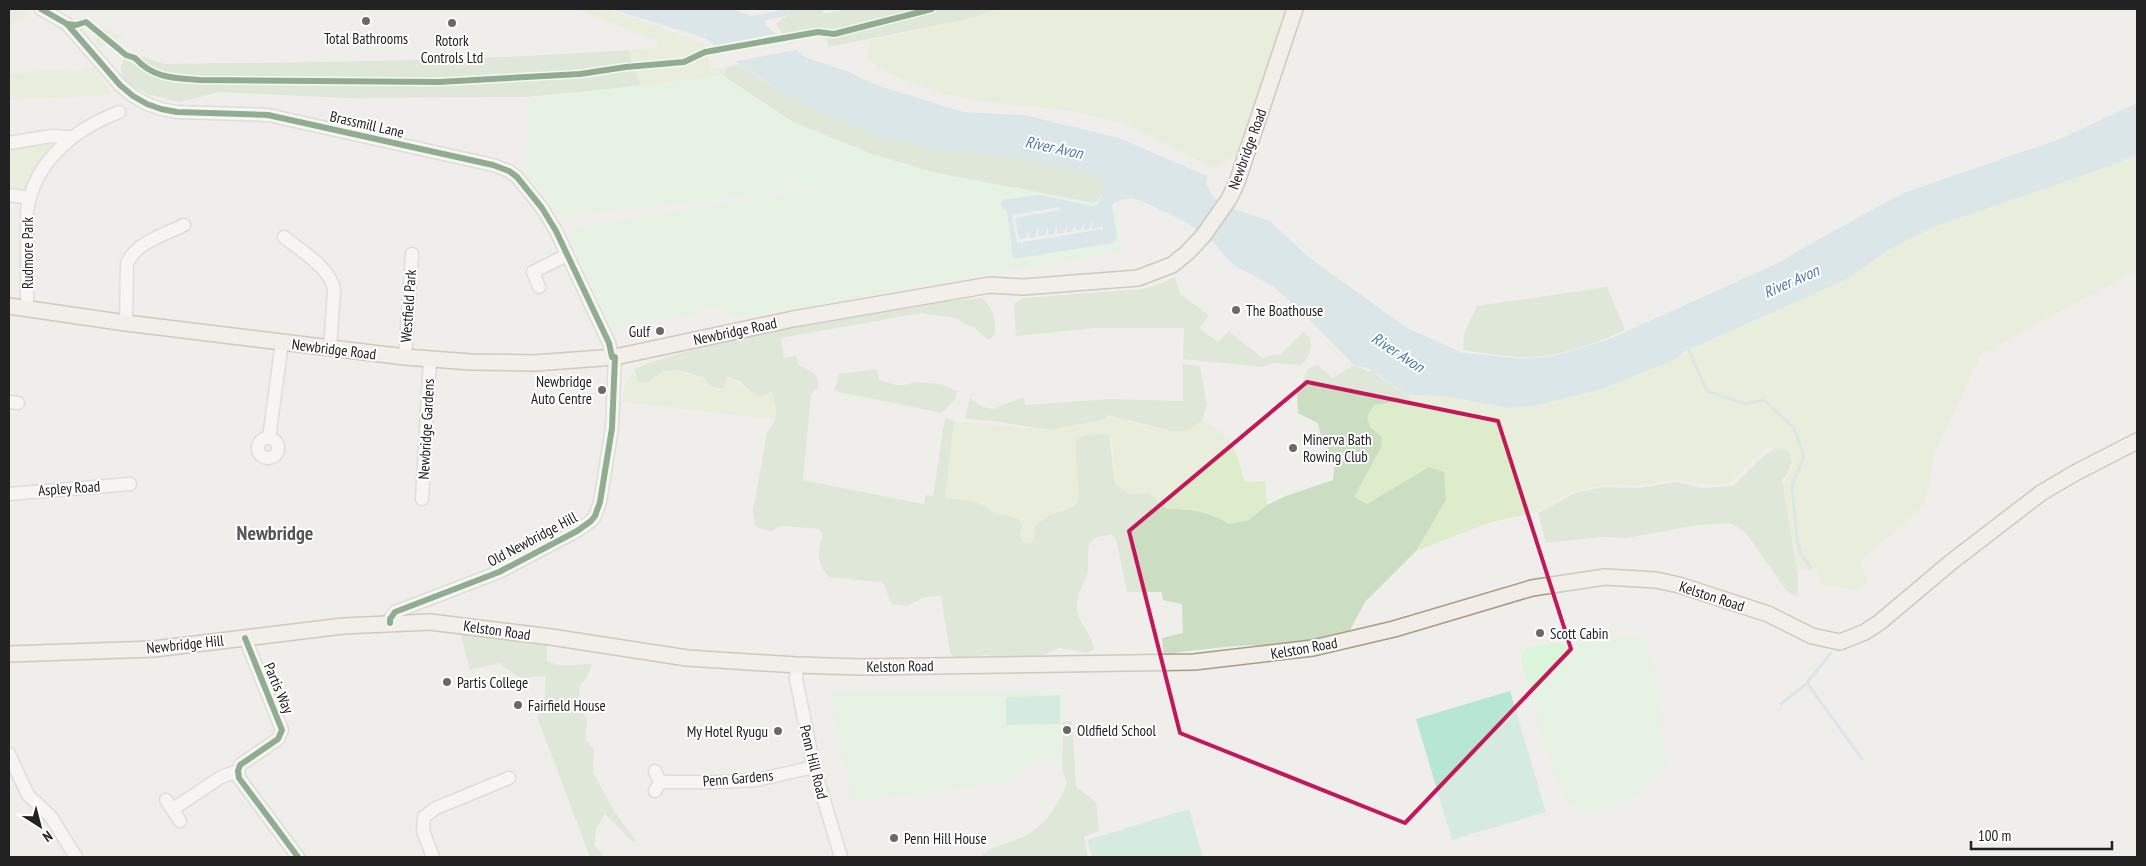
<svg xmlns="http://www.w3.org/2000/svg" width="2146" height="866" viewBox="0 0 2146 866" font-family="'PT Sans Narrow',sans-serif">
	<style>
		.grass { fill: #ddeccb }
		.forest { fill: #cbdec1 }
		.park { fill: #daf5da }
		.pitch { fill: #b7e6d2 }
		.water { fill: #bfdbe3 }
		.pier { fill: #f0eeeb }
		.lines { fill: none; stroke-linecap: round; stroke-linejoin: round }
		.stream { stroke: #bfdbe3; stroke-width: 3 }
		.minor-casing { stroke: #c9c8c7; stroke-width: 15 }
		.major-casing { stroke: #a79c86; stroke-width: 18 }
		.minor { stroke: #fdfcfc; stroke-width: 12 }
		.major { stroke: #f3ede7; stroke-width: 15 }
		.cycleway-casing { stroke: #fff; stroke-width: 9 }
		.cycleway { stroke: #1b5e20; stroke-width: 6 }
		.marked { fill: none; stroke: #c2185b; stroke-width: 4; stroke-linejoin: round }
		.poi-dot { fill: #6a6968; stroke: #fff; stroke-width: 2 }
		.labels { text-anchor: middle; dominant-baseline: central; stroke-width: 4; stroke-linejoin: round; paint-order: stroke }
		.poi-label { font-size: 15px; fill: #222; stroke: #fff; text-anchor: start }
		.street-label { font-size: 15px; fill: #222; stroke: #fff }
		.water-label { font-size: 16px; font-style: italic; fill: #4a7aab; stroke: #fff }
		.district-label { font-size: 20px; font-weight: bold; fill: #555; stroke: #fff }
	</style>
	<rect width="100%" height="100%" fill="#f0eeeb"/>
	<g class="grass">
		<polygon points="9,9 27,13 9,27"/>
		<polygon points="577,9 606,9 706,43 710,69 725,67 723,75 642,86 628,50 656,48 658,41"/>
		<polygon points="995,9 1286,9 1239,152 1215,169 1120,122 1067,110 985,102 945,94 914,84 876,68 876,64 867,60 871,40 968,19"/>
		<polygon points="100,27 123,37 104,46 98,45 93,37"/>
		<polygon points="92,66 98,71 111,95 9,100 9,74 62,69 70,73"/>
		<polygon points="51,141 55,142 55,147 26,193 9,192 9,147"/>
		<path d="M2137 154V270L1981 354 1934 454 1925 504 1860 562 1868 582 1857 591 1822 584 1815 568 1799 572 1782 483C1797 468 1797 457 1779 447L1765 449 1730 483 1705 484 1672 479 1647 485H1603L1572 492 1537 512 1491 522 1416 551 1446 500 1429 467 1367 504 1354 497 1381 448 1382 437 1370 427 1367 417 1374 405 1407 395 1445 396 1509 408 1538 405 1602 389 1674 359 1684 353 1847 279 1887 251 1933 227 2110 166Z"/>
		<path d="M671 369 704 379 714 389 723 390 727 378C740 383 748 392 761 397L772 392 776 415 772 419 622 402 625 382 634 373 637 381 646 384Z"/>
		<path d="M1107 415C1134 422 1179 441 1202 421 1232 434 1238 452 1244 482L1265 481 1267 505 1249 520 1229 524C1208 510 1192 509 1167 509L1149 493 1130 494 1115 484 1112 440 1075 439 1079 499 1073 507 1064 511 1031 543 1023 542 1020 535 1022 527 1009 516 995 514 985 506 945 498 954 421 1049 430 1107 419Z"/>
	</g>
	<g class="forest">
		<path d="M792 9H824L823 14 846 9H996L968 19 829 47 823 32C809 31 797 35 783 35L776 24 793 11Z"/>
		<path d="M628 50 641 86 525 97 345 98 219 92 180 102 147 94 135 88 124 79 120 67 124 59 134 64 140 56 165 64C319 62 474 61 628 50Z"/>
		<polygon points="738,64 791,98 879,137 938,150 1059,164 1096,175 1102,183 1104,189 1097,202 1093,203 1025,190 1017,187 972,199 979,185 977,180 960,181 816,137 723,76 726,67"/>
		<path d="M1175 277 1180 294 1209 315 1199 328 1218 342 1229 331 1262 358 1282 353 1303 332C1317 339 1310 356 1302 365L1272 363 1262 367 1183 359 1184 328H1095L1016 336 1014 304 1023 298 1142 289 1157 285Z"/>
		<path d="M1607 287 1625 330C1594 344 1555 359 1521 357 1502 356 1482 353 1463 350L1464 334 1477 306Z"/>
		<path d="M982 298C993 307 996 319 995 334L989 340 987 339 976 329 955 318 921 313 781 338 784 358 796 356 798 365C810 370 820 374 818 388L811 394 803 480 924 504 926 495 933 496 945 418 954 421 945 498 971 501 985 506 995 514 1009 516 1020 520 1022 527 1020 535 1023 542 1031 543 1034 538 1035 526 1048 516 1073 507 1079 499 1075 439 1086 435 1109 434 1115 484 1130 494 1149 493 1167 509C1192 509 1208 511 1229 524L1249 520 1267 505 1286 496 1333 480 1335 461 1321 437 1318 423 1298 413 1297 393 1308 369 1318 365 1333 378 1354 365 1377 375 1412 399 1374 405 1367 417 1370 427 1382 437 1381 448 1354 497 1367 504 1429 467 1444 472 1446 500 1416 551 1365 602 1350 630 1294 644 1233 646 1163 654 1162 638 1183 633 1182 604 1163 600 1162 592H1127L1116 539 1112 535C1075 537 1094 558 1086 578 1081 591 1074 598 1078 614 1082 628 1093 635 1094 649L1088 653 1059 648 1041 656 1026 659 985 655 956 658 950 653 941 596 925 597 907 606 891 604 884 584 879 582 829 577C818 564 815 552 823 537L819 529 781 526 771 532 755 526 753 510 767 432C780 417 776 410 772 392L761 397 751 392 740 381 727 377 723 389C714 389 709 385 704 378 678 370 670 363 648 383L638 382 634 369C670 354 707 347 744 338 822 320 902 304 982 298Z"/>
		<polygon points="1183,364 1200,366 1207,405 1202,421 1187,431 1172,431 1107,415 1107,419 1049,430 992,421 965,419 970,398 983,407 993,409 1024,397 1025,405 1110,399 1183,401"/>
		<polygon points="876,369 880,380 896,385 904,385 916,382 941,384 957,391 955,400 941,413 834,391 839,374"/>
		<polygon points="1778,447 1789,453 1792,462 1787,475 1782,480 1798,574 1798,593 1795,596 1786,590 1745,532 1730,523 1698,525 1627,538 1602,537 1546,543 1538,513 1575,493 1603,487 1639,488 1677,482 1702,488 1733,486 1763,456"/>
		<path d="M460 632 547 641V661C565 669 573 664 592 664L587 677 580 685 578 702 587 720 585 739 594 749 593 772 614 811 636 841 633 842 605 814 596 829 594 845 605 857H590L537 717 544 704 546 676 520 678 498 663 470 670Z"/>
		<path d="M1072 721 1076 787 1096 802 1099 831 1084 837 1088 857H979C991 846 1005 845 1020 838 1043 829 1059 805 1067 783 1057 761 1066 744 1062 722Z"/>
	</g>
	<g class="park">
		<polygon points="724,76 791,121 872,154 933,172 1093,203 1099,200 1119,209 1122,252 979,275 837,302 831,262 836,302 737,318 714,306 705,307 699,309 694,315 612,329 570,238 573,228 819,188 823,211 820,187 561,217 526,173 529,98"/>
		<polygon points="1639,636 1647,643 1652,660 1666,755 1666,768 1636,796 1612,806 1596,810 1584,810 1569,803 1557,780 1541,736 1539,719 1521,661 1522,653 1529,648 1538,645 1610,640 1619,637"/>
		<polygon points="830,691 1065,691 1060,757 1033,762 1008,782 853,802"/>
	</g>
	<g class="pitch">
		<polygon points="1510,691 1546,812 1452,840 1416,719"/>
		<polygon points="1060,695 1060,724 1006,725 1006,697"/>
		<polygon points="1189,809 1203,857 1092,857 1087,840"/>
	</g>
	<polygon class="water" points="612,9 731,9 752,16 788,9 792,11 785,16 765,20 765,25 807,58 849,72 879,86 963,112 1024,115 1119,138 1207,176 1206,183 1213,197 1231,208 1270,221 1307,256 1407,328 1463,353 1524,359 1554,356 1610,339 1780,262 1808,245 1903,193 2060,139 2137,103 2137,154 2110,166 1933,227 1887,251 1847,279 1684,352 1675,359 1602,389 1538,405 1509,408 1445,396 1407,395 1377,374 1370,373 1370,369 1354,365 1312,322 1273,286 1233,265 1211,240 1186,222 1142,201 1131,198 1114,202 1112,205 1117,238 1113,243 1013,259 1007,212 1001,205 1001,200 1039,195 1093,206 1098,204 1104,189 1102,183 1096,175 1059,164 938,150 879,137 791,98 739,64 705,38"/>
	<g class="pier">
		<polygon points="780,33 800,49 732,62 711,46"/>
		<polygon points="1060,207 1060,210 1015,218 1019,239 1026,238 1029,230 1029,238 1035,237 1038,228 1039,236 1045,235 1048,228 1048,235 1054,234 1057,225 1057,234 1064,233 1067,224 1067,232 1072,231 1076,223 1075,231 1081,230 1084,222 1084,230 1089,229 1093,220 1092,228 1101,227 1101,220 1103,229 1023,242 1022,248 1021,242 1017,243 1012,215"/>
	</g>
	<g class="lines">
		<g class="stream">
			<polyline points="789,12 798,9"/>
			<polyline points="1689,350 1707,391 1745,404 1764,400 1794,428 1804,456 1792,485 1797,540 1801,554 1811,568"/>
			<polyline points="1831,653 1807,683 1862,759"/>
			<polyline points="1781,704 1807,683"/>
		</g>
		<g class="minor-casing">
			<g id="minor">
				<polyline points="41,9 67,24 120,85 133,96 147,104 161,109 177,112 268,115 493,165 509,171 517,177 542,208 556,231 609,343 612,357"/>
				<polyline points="9,143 51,136 70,137"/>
				<polyline points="9,195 29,198"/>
				<path d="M284 237C301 251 330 267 334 290L330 348"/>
				<polyline points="539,287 533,272 567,255"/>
				<path d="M27 308V211C34 161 75 129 119 112"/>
				<path d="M126 323 127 264C134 243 166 234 184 225"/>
				<polyline points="405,357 412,254"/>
				<polyline points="9,402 18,403"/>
				<polyline points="269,438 282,342"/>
				<circle cx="268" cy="448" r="10"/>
				<polyline points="9,494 130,484"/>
				<polyline points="422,499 430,359"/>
				<polyline points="390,623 390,619 395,612 499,572 577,531 591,521 595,516 600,502 612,428 615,357"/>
				<polyline points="245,638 282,730 278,739 240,765 238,771 239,778 298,857"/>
				<polyline points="797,665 796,679 814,767 841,857"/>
				<polyline points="9,754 28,795 51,817 76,857"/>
				<polyline points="655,771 660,782 655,791"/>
				<polyline points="660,782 721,782 757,780 814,767"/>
				<polyline points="166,800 180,821"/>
				<polyline points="173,809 221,777 238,771"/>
				<polyline points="433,857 423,831 424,817 436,808 509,778"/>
			</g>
		</g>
		<g class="major-casing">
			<g id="major">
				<polyline points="9,306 126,323 405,357 471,362 535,363 615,357 793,319 990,285 1023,287 1138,278 1172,265 1187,253 1203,236 1229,199 1237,182 1295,9"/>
				<polyline points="9,654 154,649 343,626 430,622 551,637 687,658 797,665 861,667 1194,662 1313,648 1394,629 1532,588 1605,577 1656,580 1679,585 1768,614 1812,636 1840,642 1865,632 1880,622 1950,563 2041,493 2075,473 2137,441"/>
			</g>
		</g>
		<use href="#minor" class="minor"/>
		<use href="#major" class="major"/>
		<g class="cycleway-casing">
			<g id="cycleway">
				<polyline points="41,9 67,24 120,85 133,96 147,104 161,109 177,112 268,115 493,165 509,171 517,177 542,208 556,231 609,343 612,357"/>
				<path d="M67 24 76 25 86 22 126 55 135 58C153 78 173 78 199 80L439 82 580 74 626 67 684 62 705 52 818 32 834 34 932 9"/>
				<polyline points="390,623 390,619 395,612 499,572 577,531 591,521 595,516 600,502 612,428 615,357"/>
				<polyline points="245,638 282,730 278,739 240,765 238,771 239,778 298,857"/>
			</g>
		</g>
		<use href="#cycleway" class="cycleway"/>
	</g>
	<path d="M0 0H2146V866H0ZM1307 382 1498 421 1571 649 1405 823 1180 733 1129 531Z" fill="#f0eeeb" fill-opacity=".55" fill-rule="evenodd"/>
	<path class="marked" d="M1307 382 1498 421 1571 649 1405 823 1180 733 1129 531Z"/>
	<g class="poi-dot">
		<circle cx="366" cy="21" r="5"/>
		<circle cx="452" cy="23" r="5"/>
		<circle cx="1236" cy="310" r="5"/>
		<circle cx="660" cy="331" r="5"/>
		<circle cx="602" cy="390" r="5"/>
		<circle cx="1293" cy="448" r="5"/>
		<circle cx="1540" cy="633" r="5"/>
		<circle cx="447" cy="682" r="5"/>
		<circle cx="518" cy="705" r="5"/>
		<circle cx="1067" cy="730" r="5"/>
		<circle cx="778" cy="731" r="5"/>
		<circle cx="894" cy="838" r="5"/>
	</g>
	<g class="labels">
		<g class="poi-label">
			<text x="366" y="38" text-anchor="middle">Total Bathrooms</text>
			<text x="452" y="40" text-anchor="middle">Rotork<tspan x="452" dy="17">Controls Ltd</tspan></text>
			<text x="1246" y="310">The Boathouse</text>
			<text x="650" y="331" text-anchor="end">Gulf</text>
			<text x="592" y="381" text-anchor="end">Newbridge<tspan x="592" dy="17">Auto Centre</tspan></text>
			<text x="1303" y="439">Minerva Bath<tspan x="1303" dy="17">Rowing Club</tspan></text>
			<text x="1550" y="633">Scott Cabin</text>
			<text x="457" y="682">Partis College</text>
			<text x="528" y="705">Fairfield House</text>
			<text x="1077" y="730">Oldfield School</text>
			<text x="768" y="731" text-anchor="end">My Hotel Ryugu</text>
			<text x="904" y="838">Penn Hill House</text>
		</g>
		<g class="street-label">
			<text transform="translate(367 124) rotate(13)">Brassmill Lane</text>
			<text transform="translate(1247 149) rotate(-70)">Newbridge Road</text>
			<text transform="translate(27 253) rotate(-90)">Rudmore Park</text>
			<text transform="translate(408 306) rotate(-86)">Westfield Park</text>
			<text transform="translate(735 331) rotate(-12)">Newbridge Road</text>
			<text transform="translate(334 349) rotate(7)">Newbridge Road</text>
			<text transform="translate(426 429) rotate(-87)">Newbridge Gardens</text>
			<text transform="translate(69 488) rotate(-4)">Aspley Road</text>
			<text transform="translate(532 539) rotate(-28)">Old Newbridge Hill</text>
			<text transform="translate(1712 596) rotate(18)">Kelston Road</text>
			<text transform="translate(497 630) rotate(8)">Kelston Road</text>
			<text transform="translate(185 644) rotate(-6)">Newbridge Hill</text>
			<text transform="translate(1304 648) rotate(-10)">Kelston Road</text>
			<text transform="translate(900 666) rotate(-1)">Kelston Road</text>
			<text transform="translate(279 688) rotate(67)">Partis Way</text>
			<text transform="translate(814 762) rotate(76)">Penn Hill Road</text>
			<text transform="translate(738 778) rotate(-5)">Penn Gardens</text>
		</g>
		<g class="water-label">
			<text transform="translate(1054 147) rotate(12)">River Avon</text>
			<text transform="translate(1791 281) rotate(-24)">River Avon</text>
			<text transform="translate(1398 352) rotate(33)">River Avon</text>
		</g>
		<g class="district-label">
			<text x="275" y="533">Newbridge</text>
		</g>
	</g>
	<rect width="2146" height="866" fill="none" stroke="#222222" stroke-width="20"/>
	<g transform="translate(40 826) rotate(144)" stroke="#ffffff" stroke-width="4" paint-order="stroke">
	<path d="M0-4L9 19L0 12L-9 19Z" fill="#222222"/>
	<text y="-8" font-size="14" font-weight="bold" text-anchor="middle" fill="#222222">N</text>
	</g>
	<path d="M1971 841v8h141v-8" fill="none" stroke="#222222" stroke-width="2.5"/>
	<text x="1978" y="841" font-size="15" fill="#222222" stroke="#ffffff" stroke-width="4" paint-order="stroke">100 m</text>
</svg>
